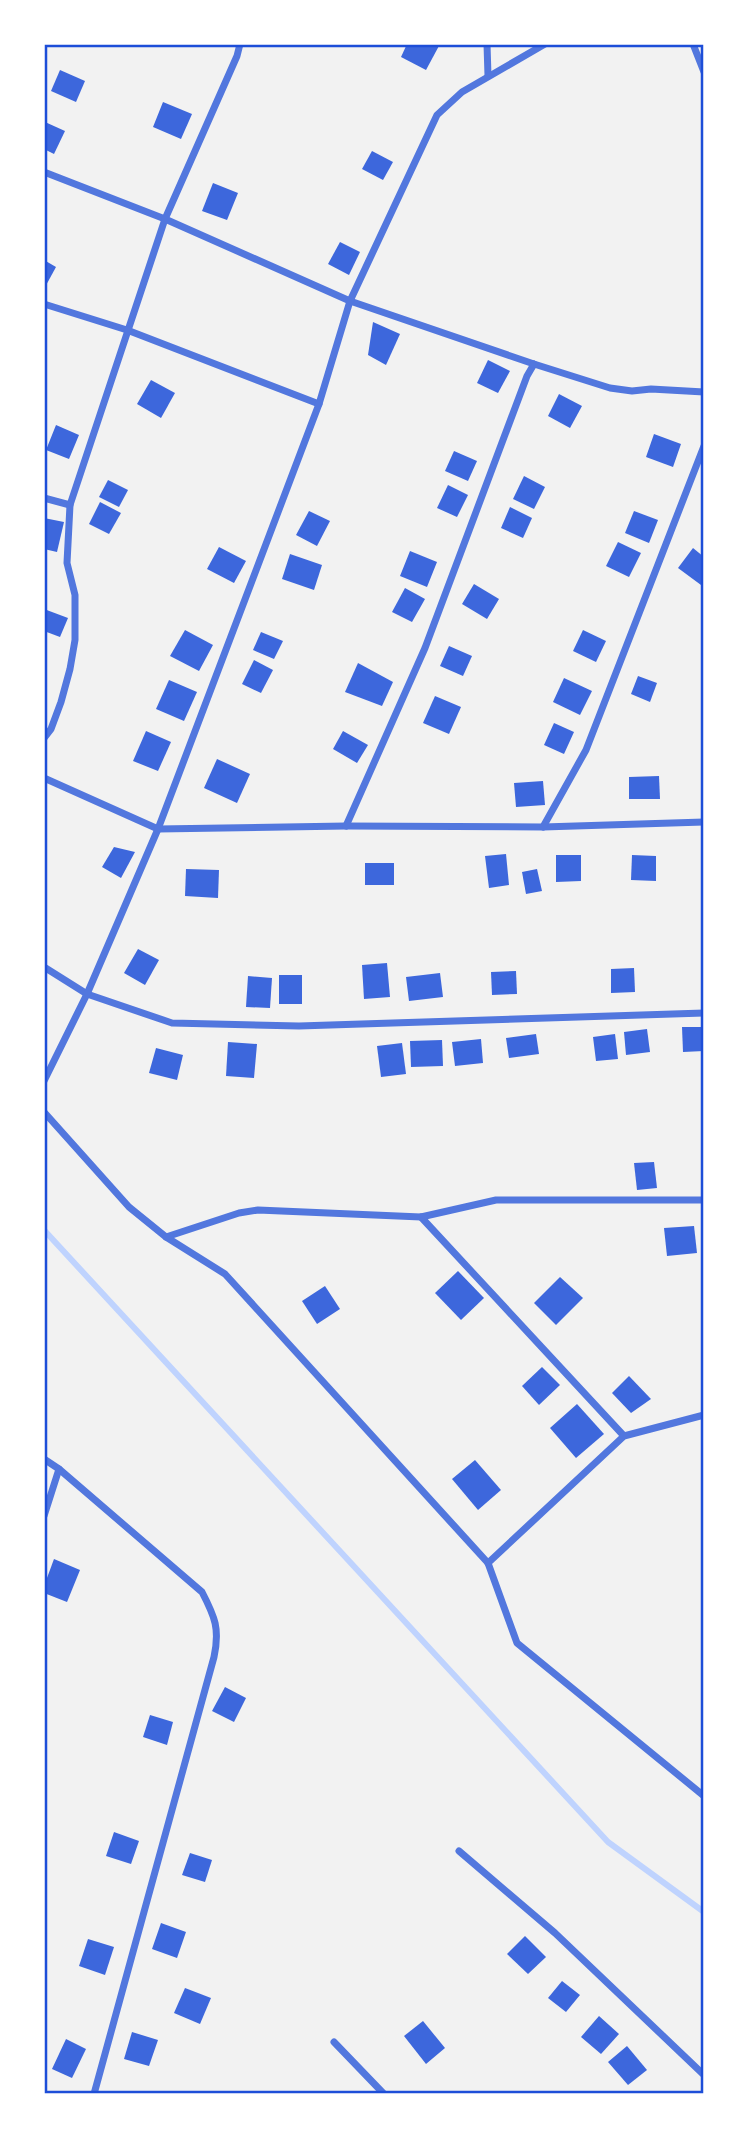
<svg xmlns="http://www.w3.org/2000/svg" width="748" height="2138" viewBox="0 0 748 2138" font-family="'Playfair Display',serif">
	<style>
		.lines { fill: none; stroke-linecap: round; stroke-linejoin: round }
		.stream { stroke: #bfd3fe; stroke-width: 6 }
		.building { fill: #3d67dc }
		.minor { stroke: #5277de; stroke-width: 7 }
		.neatline { fill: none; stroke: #1d4ed8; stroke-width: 2.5 }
	</style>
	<rect width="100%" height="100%" fill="#f2f2f2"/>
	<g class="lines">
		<polyline class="stream" points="44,1230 608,1842 704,1912"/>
	</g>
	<g class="building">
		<polygon points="407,44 440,44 426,70 401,57"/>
		<polygon points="60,70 85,81 76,102 51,91"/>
		<polygon points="163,102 192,114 181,139 153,127"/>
		<polygon points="45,122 65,131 54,154 44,149"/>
		<polygon points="372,151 393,162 383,180 362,169"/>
		<polygon points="213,183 238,193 227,220 202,211"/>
		<polygon points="340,242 360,252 349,275 328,264"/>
		<polygon points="44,260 56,267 44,289"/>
		<polygon points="373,322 400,334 386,365 368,355"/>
		<polygon points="488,360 510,371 498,393 477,383"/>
		<polygon points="151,380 175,393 161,418 137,404"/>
		<polygon points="559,394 582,406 570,428 548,416"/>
		<polygon points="56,425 79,435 69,459 46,450"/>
		<polygon points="654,434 681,444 673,467 646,457"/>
		<polygon points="454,451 477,461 468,481 445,471"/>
		<polygon points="524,476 545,487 534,509 513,499"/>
		<polygon points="108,480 128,490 119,507 99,497"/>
		<polygon points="448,485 468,495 457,517 437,508"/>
		<polygon points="100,502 121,513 109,534 89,524"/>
		<polygon points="510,507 532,518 523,538 501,528"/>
		<polygon points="309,511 330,521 317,546 296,535"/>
		<polygon points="634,511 658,520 649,543 625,533"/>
		<polygon points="44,518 64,522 57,552 44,549"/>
		<polygon points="618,542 641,553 629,577 606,566"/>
		<polygon points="219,547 246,561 234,583 207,569"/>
		<polygon points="693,548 704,557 704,581 701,585 678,568"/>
		<polygon points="410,551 437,562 427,587 400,576"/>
		<polygon points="290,554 322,565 314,590 282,579"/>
		<polygon points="474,584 499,599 487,619 462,604"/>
		<polygon points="405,588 425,599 412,622 392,612"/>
		<polygon points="44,609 68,618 60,637 44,631"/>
		<polygon points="185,630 213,645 199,671 170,656"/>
		<polygon points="583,630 606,641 596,662 573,651"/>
		<polygon points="261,632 283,641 274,659 253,650"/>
		<polygon points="449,646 472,656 463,676 440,666"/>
		<polygon points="254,660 273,670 261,693 242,684"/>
		<polygon points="358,663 393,682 382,706 345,692"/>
		<polygon points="638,676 657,683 650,702 631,694"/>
		<polygon points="564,678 592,691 580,715 553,702"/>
		<polygon points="169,680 197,692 184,721 156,709"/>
		<polygon points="435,696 461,707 449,734 423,723"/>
		<polygon points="554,723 574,732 564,754 544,745"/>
		<polygon points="146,731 171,742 158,771 133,761"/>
		<polygon points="343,731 368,745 357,763 333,749"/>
		<polygon points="217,759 250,774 237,803 204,788"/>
		<polygon points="659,776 660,799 629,799 629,777"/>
		<polygon points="543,781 545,805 516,807 514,783"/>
		<polygon points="114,847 135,852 121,878 102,867"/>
		<polygon points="506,854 509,885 489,888 485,856"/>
		<polygon points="556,855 581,855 581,881 556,882"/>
		<polygon points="632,855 656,856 656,881 631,880"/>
		<rect x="365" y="863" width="29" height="22"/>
		<polygon points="186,869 219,870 218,898 185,896"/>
		<polygon points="537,869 542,891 526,894 522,872"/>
		<polygon points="138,949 159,960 145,985 124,973"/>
		<polygon points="387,963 390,997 364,999 362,965"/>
		<polygon points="634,968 635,992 611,993 611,969"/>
		<polygon points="516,971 517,994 492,995 491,972"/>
		<polygon points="440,973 443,997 409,1001 406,977"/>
		<rect x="279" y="975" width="23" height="29"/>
		<polygon points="248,976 272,978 270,1008 246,1007"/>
		<polygon points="682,1027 704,1027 704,1051 683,1052"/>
		<polygon points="647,1029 650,1052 626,1055 624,1032"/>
		<polygon points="536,1034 539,1054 509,1058 506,1038"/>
		<polygon points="615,1034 618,1059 596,1061 593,1037"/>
		<polygon points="481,1039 483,1063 455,1066 452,1042"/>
		<polygon points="442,1040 443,1066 411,1067 410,1041"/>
		<polygon points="228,1042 257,1044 254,1078 226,1076"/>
		<polygon points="402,1043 406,1074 381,1077 377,1046"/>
		<polygon points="156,1048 183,1055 177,1080 149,1073"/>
		<polygon points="654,1162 657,1188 637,1190 634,1163"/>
		<polygon points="694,1226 697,1253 667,1256 664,1228"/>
		<polygon points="458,1271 484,1298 461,1320 435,1293"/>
		<polygon points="560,1277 583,1298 556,1325 534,1303"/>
		<polygon points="325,1286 340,1309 317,1324 302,1301"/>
		<polygon points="542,1367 560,1385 539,1405 522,1386"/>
		<polygon points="629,1376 651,1399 631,1413 612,1393"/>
		<polygon points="577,1404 604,1434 576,1458 550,1428"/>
		<polygon points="475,1460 501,1490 478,1510 452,1479"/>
		<polygon points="54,1559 80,1570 67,1602 44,1593 44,1586"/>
		<polygon points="225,1687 246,1698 234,1722 212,1711"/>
		<polygon points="150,1715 173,1722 167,1745 143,1737"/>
		<polygon points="114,1832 139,1841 131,1864 106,1856"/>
		<polygon points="190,1853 212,1860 205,1882 182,1875"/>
		<polygon points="161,1923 186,1932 177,1958 152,1949"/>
		<polygon points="525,1936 546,1957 528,1974 507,1954"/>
		<polygon points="88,1939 114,1947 105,1975 79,1966"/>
		<polygon points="562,1981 580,1995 566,2012 548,1998"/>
		<polygon points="185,1988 211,1998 200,2024 174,2013"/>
		<polygon points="599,2016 619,2034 601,2054 581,2037"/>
		<polygon points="423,2021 445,2048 426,2064 404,2036"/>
		<polygon points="132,2032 158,2040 149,2066 124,2059"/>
		<polygon points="66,2039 86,2049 72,2078 52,2069"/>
		<polygon points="627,2046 647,2070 628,2085 608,2062"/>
	</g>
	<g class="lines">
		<g class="minor">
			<polyline points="487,44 488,76"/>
			<polyline points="693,44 704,72"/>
			<polyline points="44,172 165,219 350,301 534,364 610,388 632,391 651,389 704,392"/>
			<polyline points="44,304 127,330 319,404"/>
			<polyline points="44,498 70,505"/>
			<polyline points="44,738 51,729 61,702 70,669 75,640 75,595 67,563 70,505 165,219 237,56 240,44"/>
			<polyline points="44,778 158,829 346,826 543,827 704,822"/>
			<polyline points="346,826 425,648 527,376 534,364"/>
			<polyline points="543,827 586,750 704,446"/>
			<polyline points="44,967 87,994 172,1023 299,1026 704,1013"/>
			<polyline points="44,1081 87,994 158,829 319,404 350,301 437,115 462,92 545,44"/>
			<polyline points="44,1112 129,1207 166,1237 225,1274 488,1563 517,1643 704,1796"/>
			<polyline points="421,1217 624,1436"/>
			<polyline points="166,1237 239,1213 258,1210 421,1217 496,1200 704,1200"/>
			<path d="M44 1459 59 1469 202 1592C215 1617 220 1629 214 1657L94 2094"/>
			<polyline points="44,1516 59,1469"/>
			<polyline points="488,1563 624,1436 704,1415"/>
			<polyline points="459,1851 555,1933 704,2075"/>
			<polyline points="334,2042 384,2094"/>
		</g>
	</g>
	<rect width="748" height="2138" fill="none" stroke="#ffffff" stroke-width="91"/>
	<rect x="46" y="46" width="656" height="2046" class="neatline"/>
</svg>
